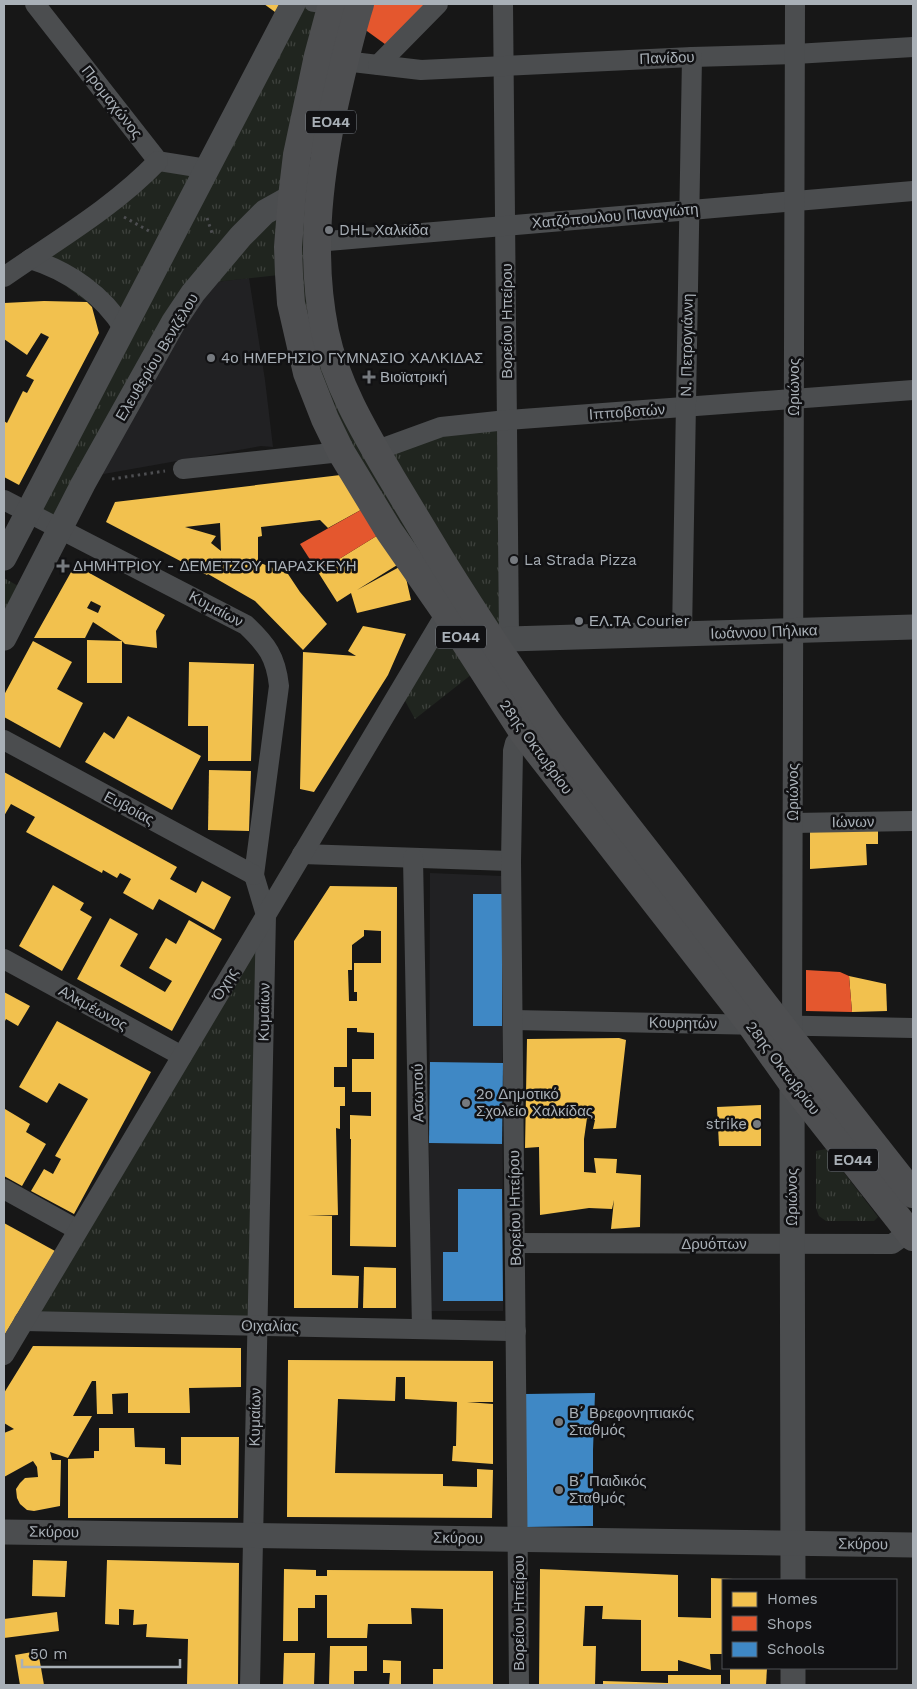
<svg xmlns="http://www.w3.org/2000/svg" width="917" height="1689" viewBox="0 0 917 1689" font-family="'Work Sans',sans-serif">
	<style>
		.built { fill: #212123 }
		.park { fill: url(#park-tufts) }
		.homes { fill: #f2c14e; fill-rule: evenodd }
		.shops { fill: #e4572e }
		.schools { fill: #3f88c5 }
		.lines { fill: none; stroke-linecap: round; stroke-linejoin: round }
		.path { stroke: #4d4e51; stroke-width: 3; stroke-dasharray: 2.5 4; stroke-linecap: butt }
		.pedestrian { stroke: #4b4d4f; stroke-width: 15 }
		.minor { stroke: #4b4d4f; stroke-width: 20 }
		.tertiary { stroke: #4b4d4f; stroke-width: 25 }
		.primary { stroke: #4e4f51; stroke-width: 28 }
		.poi-dot { fill: #767a7f; stroke: #111113; stroke-width: 2 }
		.labels { text-anchor: middle; dominant-baseline: central; stroke-width: 5; stroke-linejoin: round; paint-order: stroke }
		.shield { fill: #111113; stroke: #7b8086; stroke-width: 1 }
		.shield-label { font-size: 14px; font-weight: bold; fill: #a9b0b7 }
		.street-label { font-size: 15px; fill: #a9b0b7; stroke: #111113 }
		.poi-label { font-size: 15px; fill: #a9b0b7; stroke: #111113; text-anchor: start }
	</style>
	<defs>
		<pattern id="park-tufts" width="24" height="20" patternUnits="userSpaceOnUse" patternTransform="scale(1.25)"><rect width="24" height="20" fill="#20251f"/><path d="M3 7l-1-3M5 7V3M7 7l1-3M15 17l-1-3M17 17v-4M19 17l1-3" fill="none" stroke="#3e423d"/></pattern>
	</defs>
	<rect width="100%" height="100%" fill="#171717"/>
	<g class="built">
		<polygon points="249,278 265,380 273,447 261,446 98,475 171,336 216,282"/>
		<polygon points="430,873 502,876 503,1311 431,1311 429,1143"/>
	</g>
	<g class="park">
		<polygon points="301,4 329,14 317,271 375,451 507,420 509,639 481,667 415,719 404,699 446,613 341,452 288,274 215,282 205,279 59,529 28,513 124,330 30,259 158,161 208,169"/>
		<polygon points="4,578 27,591 4,638"/>
		<polygon points="266,915 257,1326 24,1321"/>
		<polygon points="826,1149 878,1217 874,1221 826,1221 819,1216 816,1208 816,1151"/>
	</g>
	<g class="homes">
		<polygon points="264,4 280,4 275,12"/>
		<polygon points="44,301 87,302 92,307 99,333 19,485 4,477 4,421 7,423 23,391 27,393 34,380 26,376 49,337 41,333 27,355 4,339 4,303"/>
		<path d="M349 474 368 506 328 528 320 520 261 527 262 536 258 537V562L288 574 300 592 327 624 303 650 255 601 208 574 207 575 106 522 115 502ZM220 523 221 551 211 543 216 536 185 527Z"/>
		<polygon points="383,532 402,562 357,590 403,565 411,600 357,613 351,593 337,602 318,572"/>
		<path d="M75 565 165 615 156 631 157 648 125 644 122 641V683H87V640L122 641 93 622 85 638H34ZM91 601 101 606 98 613 87 608Z"/>
		<polygon points="363,626 406,634 388,675 314,792 300,789 303,652 356,656 348,651"/>
		<polygon points="33,641 72,662 57,689 83,703 60,748 4,717 4,695"/>
		<polygon points="189,662 254,664 251,761 208,761 208,726 188,726"/>
		<polygon points="128,716 201,756 172,810 85,762 104,732 114,739"/>
		<polygon points="209,770 251,771 249,831 208,830"/>
		<polygon points="4,772 177,867 170,879 196,893 202,881 231,897 214,930 159,899 153,910 123,893 131,879 120,873 117,878 103,870 102,873 26,832 35,817 11,804 4,816"/>
		<polygon points="878,824 878,844 866,844 867,865 810,869 810,829"/>
		<polygon points="53,885 84,903 80,910 92,917 62,971 19,946"/>
		<path d="M330 886 397 887 396 1247 350 1246 351 1139H350V1115L371 1116V1092H352V1059H374V1033L357 1032V1028H347V1067H334V1087H345V1106H340V1129L336 1128 338 1215 308 1216H332V1275L359 1276 358 1308H294V941ZM364 930 381 931V963H354V992H357V1001H349L348 970H352V945L364 936Z"/>
		<polygon points="110,918 138,934 120,966 165,992 172,981 149,968 166,938 176,944 189,920 222,939 172,1031 77,979"/>
		<polygon points="849,976 886,984 887,1011 852,1012"/>
		<polygon points="4,992 30,1006 18,1026 6,1019 4,1023"/>
		<polygon points="57,1021 151,1072 74,1214 31,1191 44,1169 53,1174 61,1159 55,1156 88,1099 59,1083 47,1103 19,1087"/>
		<polygon points="619,1038 626,1040 616,1128 593,1129 595,1120 587,1118 584,1139 584,1172 596,1173 594,1158 617,1159 616,1173 641,1175 640,1227 611,1229 614,1200 612,1209 589,1208 540,1215 539,1147 525,1148 527,1039"/>
		<polygon points="761,1105 761,1146 719,1146 717,1107"/>
		<polygon points="5,1109 30,1124 26,1132 46,1144 22,1186 4,1176 4,1112"/>
		<polygon points="4,1223 55,1251 4,1336"/>
		<polygon points="364,1267 396,1268 396,1308 363,1308"/>
		<polygon points="33,1346 241,1348 241,1387 189,1388 190,1413 128,1413 128,1393 112,1394 113,1414 97,1414 96,1381 92,1381 73,1416 92,1416 68,1458 50,1452 52,1460 61,1460 60,1506 34,1511 27,1510 20,1504 17,1498 16,1489 20,1483 25,1478 38,1477 37,1467 33,1461 4,1477 4,1433 14,1429 4,1423 4,1393"/>
		<polygon points="288,1360 493,1361 493,1402 467,1402 493,1404 493,1464 452,1461 453,1446 456,1446 457,1402 405,1399 405,1377 396,1377 395,1401 338,1399 335,1473 443,1474 443,1486 477,1487 477,1469 493,1470 492,1518 287,1517"/>
		<polygon points="99,1428 134,1428 135,1447 165,1448 165,1464 181,1465 181,1437 239,1437 238,1518 68,1518 68,1459 94,1458 94,1451 99,1451"/>
		<polygon points="33,1560 67,1561 65,1597 32,1596"/>
		<polygon points="107,1560 239,1563 238,1685 187,1685 188,1639 146,1637 147,1624 133,1625 134,1610 119,1609 119,1625 105,1624"/>
		<polygon points="284,1569 316,1570 316,1576 327,1576 327,1570 493,1571 493,1685 433,1685 433,1669 443,1669 443,1609 411,1608 412,1624 368,1624 367,1638 327,1638 327,1595 315,1595 315,1608 298,1608 298,1641 283,1641"/>
		<polygon points="540,1569 678,1575 678,1617 711,1618 711,1578 733,1579 733,1580 723,1580 723,1654 710,1654 711,1670 678,1660 678,1671 641,1671 641,1620 602,1619 603,1606 585,1606 583,1646 596,1646 595,1685 539,1685"/>
		<polygon points="57,1612 59,1631 4,1638 4,1619"/>
		<polygon points="330,1646 367,1646 367,1671 354,1671 354,1685 329,1685"/>
		<polygon points="38,1651 44,1685 20,1685 15,1655"/>
		<polygon points="284,1653 315,1653 314,1685 283,1685"/>
		<polygon points="383,1660 401,1661 401,1685 389,1685 390,1673 383,1673"/>
		<polygon points="730,1668 767,1668 766,1685 730,1685"/>
		<polygon points="668,1675 721,1675 721,1685 603,1685 603,1681 668,1683"/>
	</g>
	<g class="shops">
		<polygon points="370,4 433,4 389,47 360,26"/>
		<polygon points="368,506 383,532 318,572 300,544"/>
		<polygon points="806,970 840,972 849,976 852,1012 806,1011"/>
	</g>
	<g class="schools">
		<rect x="473" y="894" width="29" height="132"/>
		<polygon points="430,1062 503,1063 502,1144 429,1143"/>
		<polygon points="458,1189 502,1189 503,1301 443,1301 443,1252 458,1252"/>
		<polygon points="595,1393 593,1450 593,1526 525,1527 525,1394"/>
	</g>
	<g class="lines">
		<g class="path">
			<polyline points="124,217 149,231"/>
			<polyline points="207,218 213,236"/>
			<polyline points="112,479 165,471"/>
		</g>
		<polyline class="pedestrian" points="312,4 325,6 326,4"/>
		<g class="minor">
			<polyline points="35,4 158,161 208,169"/>
			<polyline points="503,4 509,639"/>
			<polyline points="344,61 421,70 692,57 795,54 913,47"/>
			<polyline points="378,65 438,4"/>
			<polyline points="316,242 913,191"/>
			<path d="M30 259C69 271 103 295 124 329"/>
			<path d="M4 277C57 240 113 208 158 161"/>
			<polyline points="375,451 441,427 507,420 913,390"/>
			<polyline points="183,469 341,452"/>
			<path d="M4 500 246 625C267 645 276 657 279 686L254 875 266 915 250 1685"/>
			<polyline points="682,634 692,57"/>
			<polyline points="4,740 254,875"/>
			<polyline points="793,823 913,821"/>
			<polyline points="302,854 511,861"/>
			<polyline points="413,858 422,1329"/>
			<polyline points="4,959 182,1056"/>
			<polyline points="513,1020 913,1028"/>
			<polyline points="792,1041 795,4"/>
			<polyline points="4,1189 78,1230"/>
			<polyline points="515,1243 892,1244 909,1232"/>
			<polyline points="24,1321 516,1331"/>
			<polyline points="4,1355 446,613"/>
			<polyline points="519,1685 511,861 513,751 515,743 524,734"/>
		</g>
		<g class="tertiary">
			<polyline points="4,558 293,4"/>
			<polyline points="4,638 83,484 173,323 193,293 241,236 265,212 292,197"/>
			<polyline points="497,647 509,639 913,627"/>
			<polyline points="792,1070 793,1580"/>
			<polyline points="4,1532 913,1545"/>
			<polyline points="793,1668 793,1685"/>
		</g>
		<g class="primary">
			<polyline points="332,4 318,56 297,155 292,197 288,247 289,274 291,303 307,373 325,419 341,452 389,531 446,613 524,734 751,1025 792,1083 913,1237"/>
			<path d="M360 4C349 39 341 75 333 111 318 184 310 258 325 332 336 384 364 431 391 477 407 504 424 532 441 560 475 615 511 669 548 722 590 780 635 836 679 893 756 994 834 1094 913 1194"/>
		</g>
	</g>
	<g class="poi-dot">
		<circle cx="329" cy="230" r="5"/>
		<circle cx="211" cy="358" r="5"/>
		<path d="M366.5 369.5h5v5h5v5h-5v5h-5v-5h-5v-5h5z"/>
		<circle cx="514" cy="560" r="5"/>
		<path d="M60.5 558.5h5v5h5v5h-5v5h-5v-5h-5v-5h5z"/>
		<circle cx="579" cy="621" r="5"/>
		<circle cx="466" cy="1103" r="5"/>
		<circle cx="757" cy="1124" r="5"/>
		<circle cx="559" cy="1422" r="5"/>
		<circle cx="559" cy="1490" r="5"/>
	</g>
	<g class="labels">
		<g class="shield">
			<rect x="306" y="110.5" width="50" height="23" rx="4"/>
			<rect x="436" y="625.5" width="50" height="23" rx="4"/>
			<rect x="828" y="1148.5" width="50" height="23" rx="4"/>
		</g>
		<g class="shield-label">
			<text x="331" y="122">ΕΟ44</text>
			<text x="461" y="637">ΕΟ44</text>
			<text x="853" y="1160">ΕΟ44</text>
		</g>
		<g class="street-label">
			<text transform="translate(667 58) rotate(-2)">Πανίδου</text>
			<text transform="translate(112 102) rotate(52)">Προμαχώνος</text>
			<text transform="translate(615 216) rotate(-5)">Χατζόπουλου Παναγιώτη</text>
			<text transform="translate(507 321) rotate(-90)">Βορείου Ηπείρου</text>
			<text transform="translate(687 345) rotate(-89)">Ν. Πετρογιάννη</text>
			<text transform="translate(157 357) rotate(-59)">Ελευθερίου Βενιζέλου</text>
			<text transform="translate(794 387) rotate(-90)">Ωριώνος</text>
			<text transform="translate(627 412) rotate(-4)">Ιπποβοτών</text>
			<text transform="translate(216 609) rotate(28)">Κυμαίων</text>
			<text transform="translate(764 632) rotate(-2)">Ιωάννου Πήλικα</text>
			<text transform="translate(536 747) rotate(54)">28ης Οκτωβρίου</text>
			<text transform="translate(793 792) rotate(-90)">Ωριώνος</text>
			<text transform="translate(129 808) rotate(28)">Ευβοίας</text>
			<text transform="translate(853 822) rotate(-1)">Ιώνων</text>
			<text transform="translate(225 984) rotate(-59)">Όχης</text>
			<text transform="translate(93 1008) rotate(29)">Αλκμέωνος</text>
			<text transform="translate(264 1012) rotate(-89)">Κυμαίων</text>
			<text transform="translate(683 1023) rotate(1)">Κουρητών</text>
			<text transform="translate(783 1068) rotate(53)">28ης Οκτωβρίου</text>
			<text transform="translate(418 1093) rotate(-91)">Ασωπού</text>
			<text transform="translate(792 1197) rotate(-90)">Ωριώνος</text>
			<text transform="translate(515 1208) rotate(-91)">Βορείου Ηπείρου</text>
			<text x="714" y="1244">Δρυόπων</text>
			<text transform="translate(270 1326) rotate(1)">Οιχαλίας</text>
			<text transform="translate(255 1417) rotate(-89)">Κυμαίων</text>
			<text transform="translate(54 1532) rotate(1)">Σκύρου</text>
			<text transform="translate(458 1538) rotate(1)">Σκύρου</text>
			<text transform="translate(863 1544) rotate(1)">Σκύρου</text>
			<text transform="translate(519 1613) rotate(-90)">Βορείου Ηπείρου</text>
		</g>
		<g class="poi-label">
			<text x="339" y="230">DHL Χαλκίδα</text>
			<text x="221" y="358">4ο ΗΜΕΡΗΣΙΟ ΓΥΜΝΑΣΙΟ ΧΑΛΚΙΔΑΣ</text>
			<text x="380" y="377">Βιοϊατρική</text>
			<text x="524" y="560">La Strada Pizza</text>
			<text x="73" y="566">ΔΗΜΗΤΡΙΟΥ - ΔΕΜΕΤΖΟΥ ΠΑΡΑΣΚΕΥΗ</text>
			<text x="589" y="621">ΕΛ.ΤΑ Courier</text>
			<text x="476" y="1094">2ο Δημοτικό<tspan x="476" dy="17">Σχολείο Χαλκίδας</tspan></text>
			<text x="747" y="1124" text-anchor="end">strike</text>
			<text x="569" y="1413">Β΄ Βρεφονηπιακός<tspan x="569" dy="17">Σταθμός</tspan></text>
			<text x="569" y="1481">Β΄ Παιδικός<tspan x="569" dy="17">Σταθμός</tspan></text>
		</g>
	</g>
	<rect width="917" height="1689" fill="none" stroke="#a9b0b7" stroke-width="10"/>
	<rect x="722" y="1579" width="175" height="90" fill="#111113" stroke="#4e5155"/>
	<rect x="732" y="1592" width="25" height="15" fill="#f2c14e" stroke="#4e5155"/>
	<text x="767" y="1604" font-size="15" fill="#a9b0b7">Homes</text>
	<rect x="732" y="1616" width="25" height="15" fill="#e4572e" stroke="#4e5155"/>
	<text x="767" y="1629" font-size="15" fill="#a9b0b7">Shops</text>
	<rect x="732" y="1642" width="25" height="15" fill="#3f88c5" stroke="#4e5155"/>
	<text x="767" y="1654" font-size="15" fill="#a9b0b7">Schools</text>
	<path d="M22 1659v8h158v-8" fill="none" stroke="#a9b0b7" stroke-width="2.5"/>
	<text x="30" y="1659" font-size="15" fill="#a9b0b7" stroke="#111113" stroke-width="4" paint-order="stroke">50 m</text>
</svg>
